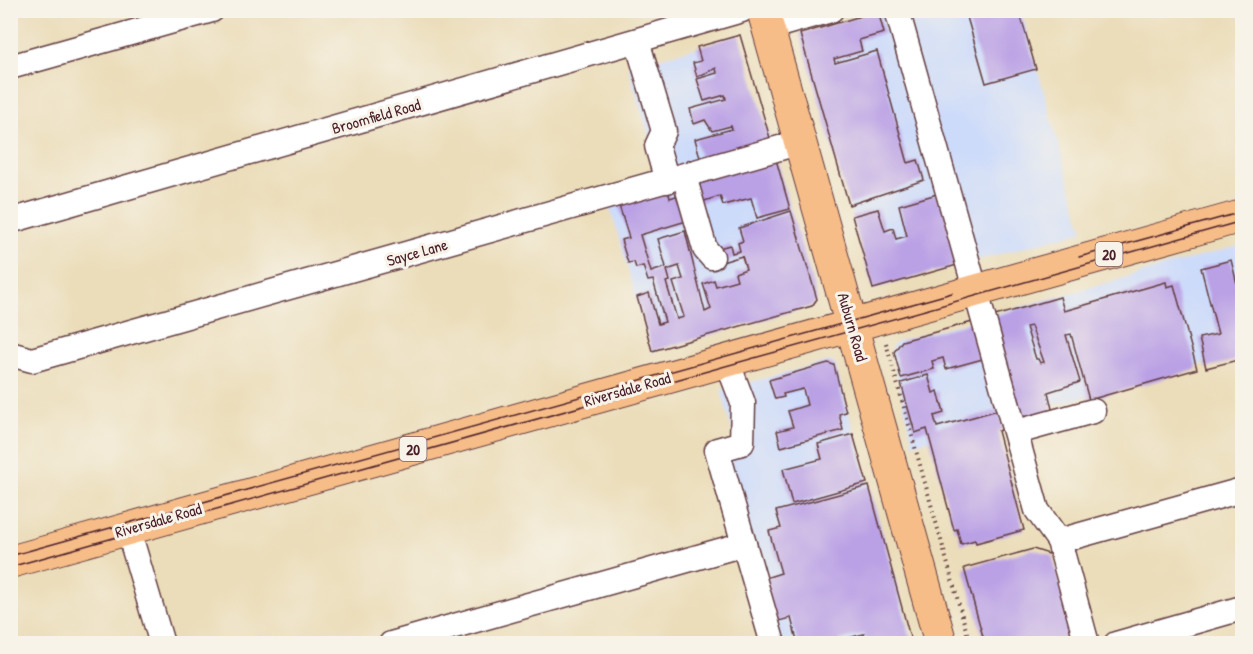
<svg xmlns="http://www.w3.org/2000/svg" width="1253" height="654" viewBox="0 0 1253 654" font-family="'Patrick Hand',sans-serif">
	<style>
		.built { fill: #cddbfa }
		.building { fill: #baa0e5; fill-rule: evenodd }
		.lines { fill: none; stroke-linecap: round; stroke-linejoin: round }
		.minor-casing { stroke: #623c40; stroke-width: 27 }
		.major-casing { stroke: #623c40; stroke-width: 34 }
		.path { stroke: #623c40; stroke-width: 4; stroke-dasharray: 1.5 4.5; stroke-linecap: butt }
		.minor { stroke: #fff; stroke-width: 24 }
		.major { stroke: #f7bd88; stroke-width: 32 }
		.tram { stroke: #4a1f2b; stroke-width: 1.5 }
		.labels { text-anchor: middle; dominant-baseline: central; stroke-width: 6; stroke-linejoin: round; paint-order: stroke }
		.shield { fill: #f7f3e8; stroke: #7e5f64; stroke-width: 1.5 }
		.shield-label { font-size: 15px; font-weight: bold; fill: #4a1f2b }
		.street-label { font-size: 16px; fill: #4a1f2b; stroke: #f7f3e8 }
	</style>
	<rect width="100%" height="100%" fill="#f7f3e8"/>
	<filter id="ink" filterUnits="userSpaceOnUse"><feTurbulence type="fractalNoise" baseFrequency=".0167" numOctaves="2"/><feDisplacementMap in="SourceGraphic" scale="12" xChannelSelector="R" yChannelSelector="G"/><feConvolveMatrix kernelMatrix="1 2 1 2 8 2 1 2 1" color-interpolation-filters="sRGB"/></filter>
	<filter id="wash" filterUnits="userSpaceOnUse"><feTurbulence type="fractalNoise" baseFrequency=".008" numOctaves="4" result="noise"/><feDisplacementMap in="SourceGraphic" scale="24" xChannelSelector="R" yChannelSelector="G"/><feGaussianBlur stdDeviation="1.35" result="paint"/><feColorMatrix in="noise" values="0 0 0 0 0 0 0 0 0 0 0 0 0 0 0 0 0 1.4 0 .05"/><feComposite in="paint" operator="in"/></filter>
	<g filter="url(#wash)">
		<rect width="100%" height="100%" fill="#ebddb9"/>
		<g class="built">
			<polygon points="879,11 1021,11 1083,231 873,289 800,34"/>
			<polygon points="740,35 817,299 812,306 652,351 605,191 661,175 628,67"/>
			<polygon points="1242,245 1242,353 913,444 891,350 895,342"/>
			<polygon points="830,361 835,364 913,642 760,643 707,448 735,440 721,390"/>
		</g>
		<g id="blocks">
			<g class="building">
				<polygon points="965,10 1019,10 1036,69 986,83"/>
				<polygon points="878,11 884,33 859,40 862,51 834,59 835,63 877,51 908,163 918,160 924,180 849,205 800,34"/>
				<polygon points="740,35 772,145 702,165 695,139 732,129 731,126 712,131 705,120 694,124 690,109 726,99 725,95 704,101 697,79 717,73 716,68 697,77 693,63 701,61 697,47"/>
				<polygon points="775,156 790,209 757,218 751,198 723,205 720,196 698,203 691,180"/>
				<path d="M667 188 670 198 685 193 693 219 640 235 651 272 666 267 658 239 685 231 705 312 711 309 703 284 714 280 716 286 737 280 735 273 746 269 742 256 719 263 715 249 730 245 732 253 740 251 738 243 743 241 739 228 791 211 817 299 812 306 652 351 637 297 649 293 658 324 665 322 653 280 648 281 643 266 636 268 634 262 628 263 621 240 629 238 618 202ZM679 266 683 279 673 282 684 317 677 319 666 282 670 281 667 270Z"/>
				<polygon points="944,192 964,263 873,289 852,216 878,209 885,231 893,228 896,239 907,236 899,205"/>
				<polygon points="1231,260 1242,304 1242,359 1206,368 1199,338 1218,334 1201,268"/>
				<path d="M1166 282 1167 287 1174 285 1197 369 1089 400 1071 334 1066 335 1080 382 1048 392 1053 413 1018 423 988 318 1060 297 1064 311ZM1031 326 1044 362 1040 363 1038 359H1036L1026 327Z"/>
				<polygon points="980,320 990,357 946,369 943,358 932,361 934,369 901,378 894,352 902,341"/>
				<polygon points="828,363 834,365 846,412 839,414 843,430 781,447 777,431 793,427 788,411 807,405 803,389 783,394 784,397 775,399 769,380"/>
				<polygon points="928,375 933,393 938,391 944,413 934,416 937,427 998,410 1004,429 998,431 1024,530 976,543 975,540 961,544 957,529 954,530 927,429 915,433 901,383"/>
				<polygon points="853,434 867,483 792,504 783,469 822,459 818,444"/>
				<polygon points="869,486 911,641 901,644 867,644 864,634 840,640 841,644 798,644 791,618 771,623 759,580 781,573 769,531 781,528 776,511"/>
				<polygon points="1033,549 1052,555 1073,630 1062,644 985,644 964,568"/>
			</g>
		</g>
	</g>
	<g filter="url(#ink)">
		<use href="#blocks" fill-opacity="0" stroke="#623c40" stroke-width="1.5"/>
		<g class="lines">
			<g class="minor-casing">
				<g id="minor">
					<polyline points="897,10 1037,510 1059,541 1087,644"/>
					<polyline points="768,28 831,10"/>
					<polyline points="637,41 664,131 657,146 667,181"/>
					<polyline points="10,67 212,10"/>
					<polyline points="684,176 705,249 712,257"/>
					<polyline points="10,221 742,10"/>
					<polyline points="10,354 32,360 801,142"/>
					<polyline points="727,361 743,403 742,443 717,450 744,544"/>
					<polyline points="1017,432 1093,411"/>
					<polyline points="128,529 162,644"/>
					<polyline points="1059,541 1242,490"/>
					<polyline points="391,644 744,544 773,644"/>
					<polyline points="1116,644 1242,608"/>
				</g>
			</g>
			<g class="major-casing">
				<g id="major">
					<polyline points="763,10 941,644"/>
					<polyline points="10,562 1242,216"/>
				</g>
			</g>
			<polyline class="path" points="886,343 970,644"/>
			<use href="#minor" class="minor"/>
			<use href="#major" class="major"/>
			<g class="tram">
				<polyline points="1079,257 1242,212"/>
				<polyline points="10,556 952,293"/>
				<polyline points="10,567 1242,221"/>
			</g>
		</g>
	</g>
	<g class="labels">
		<g class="shield">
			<rect x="1095.5" y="242" width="27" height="24" rx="4.5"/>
			<rect x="399.5" y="437" width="27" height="24" rx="4.5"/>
		</g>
		<g class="shield-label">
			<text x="1109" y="254">20</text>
			<text x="413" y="449">20</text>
		</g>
		<g class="street-label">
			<text transform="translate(376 116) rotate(-16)">Broomfield Road</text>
			<text transform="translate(417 252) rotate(-16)">Sayce Lane</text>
			<text transform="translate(853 327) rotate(74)">Auburn Road</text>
			<text transform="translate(627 389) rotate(-16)">Riversdale Road</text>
			<text transform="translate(158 520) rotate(-16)">Riversdale Road</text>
		</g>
	</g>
	<rect width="1253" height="654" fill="none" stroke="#f7f3e8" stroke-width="36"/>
</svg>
